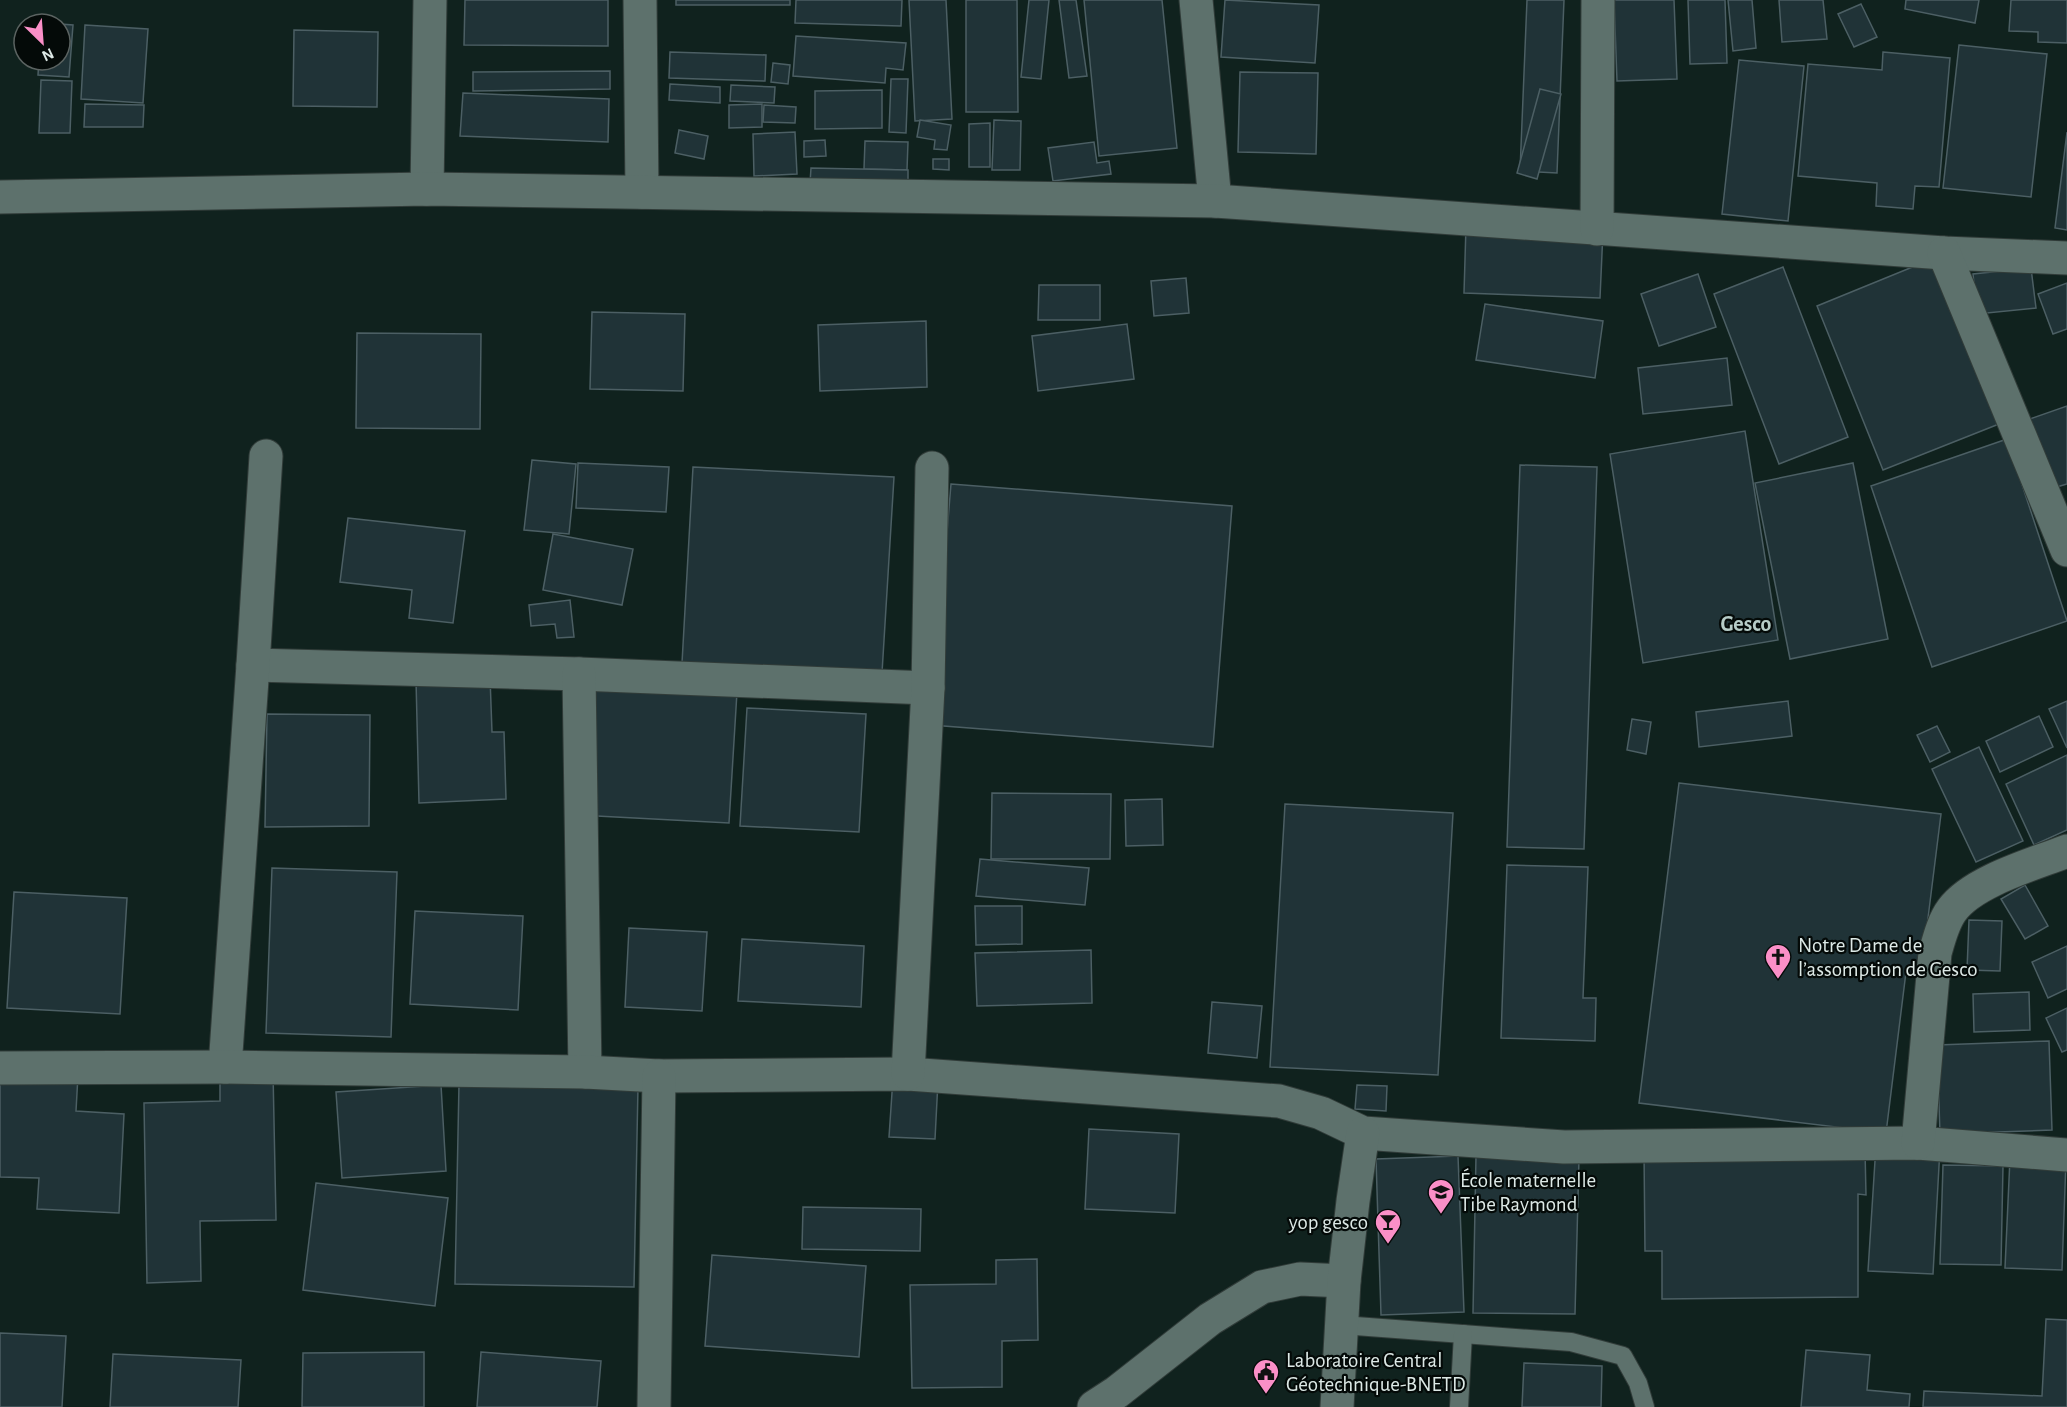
<svg xmlns="http://www.w3.org/2000/svg" width="2067" height="1407" viewBox="0 0 2067 1407" font-family="'Alegreya Sans',sans-serif">
	<style>
		.building { fill: #203337; stroke: #4c5f64; stroke-width: 1.5 }
		.lines { fill: none; stroke-linecap: round; stroke-linejoin: round }
		.service-casing { stroke: #313c39; stroke-width: 20 }
		.minor-casing { stroke: #313c39; stroke-width: 35 }
		.service { stroke: #5d716c; stroke-width: 18 }
		.minor { stroke: #5d716c; stroke-width: 33 }
		.labels { text-anchor: middle; dominant-baseline: central; stroke-width: 4.5; stroke-linejoin: round; paint-order: stroke }
		.poi-label { font-size: 21px; fill: #dde9e6; stroke: #040a08; text-anchor: start }
		.neighbourhood-label { font-size: 22px; font-weight: bold; fill: #b6ccc7; stroke: #040a08 }
	</style>
	<rect width="100%" height="100%" fill="#10221e"/>
	<g class="building">
		<polygon points="465,0 608,0 608,46 464,45"/>
		<rect x="676" y="0" width="114" height="5"/>
		<polygon points="796,0 902,0 901,26 795,23"/>
		<polygon points="909,0 946,0 952,119 915,121"/>
		<polygon points="966,0 1017,0 1018,112 966,112"/>
		<polygon points="1029,0 1049,0 1041,79 1021,77"/>
		<polygon points="1059,0 1076,0 1087,76 1069,78"/>
		<polygon points="1084,0 1162,0 1177,148 1099,156"/>
		<polygon points="1225,0 1319,5 1315,63 1221,57"/>
		<polygon points="1527,0 1564,0 1557,173 1520,171"/>
		<polygon points="1614,0 1674,0 1677,79 1617,81"/>
		<polygon points="1688,0 1725,0 1727,63 1690,64"/>
		<polygon points="1728,0 1752,0 1756,48 1733,51"/>
		<polygon points="1779,0 1823,0 1827,39 1782,42"/>
		<polygon points="1906,0 1979,0 1975,23 1905,9"/>
		<polygon points="2011,0 2067,0 2067,43 2038,42 2038,32 2009,31"/>
		<polygon points="1861,4 1877,37 1854,47 1838,14"/>
		<polygon points="60,24 73,25 69,77 38,75 39,60 60,60"/>
		<polygon points="85,25 148,29 143,103 81,99"/>
		<polygon points="294,30 378,32 377,107 293,106"/>
		<polygon points="796,36 906,43 903,70 886,68 885,83 793,76"/>
		<polygon points="1959,45 2047,54 2031,197 1943,188"/>
		<polygon points="670,52 766,55 765,81 669,78"/>
		<polygon points="1883,52 1950,58 1939,187 1915,186 1913,209 1876,206 1877,183 1798,176 1808,64 1882,70"/>
		<polygon points="1739,60 1804,66 1788,221 1722,214"/>
		<polygon points="773,63 790,65 788,84 771,82"/>
		<polygon points="610,71 610,89 473,91 473,72"/>
		<polygon points="1240,72 1318,73 1316,154 1238,152"/>
		<polygon points="891,79 908,79 906,133 889,132"/>
		<polygon points="41,80 72,81 70,133 39,133"/>
		<polygon points="670,84 720,87 720,103 669,100"/>
		<polygon points="731,85 775,87 774,103 730,101"/>
		<polygon points="1540,89 1561,94 1537,179 1517,173"/>
		<polygon points="882,90 882,128 815,129 815,91"/>
		<polygon points="463,93 609,99 608,142 460,136"/>
		<polygon points="85,104 144,105 143,127 84,127"/>
		<polygon points="762,104 762,127 729,128 729,105"/>
		<polygon points="764,105 796,107 795,123 763,122"/>
		<polygon points="920,120 951,125 947,150 934,149 935,140 917,137"/>
		<polygon points="994,120 1021,121 1020,170 992,170"/>
		<polygon points="990,123 990,167 969,167 969,124"/>
		<polygon points="679,130 708,136 704,159 675,153"/>
		<polygon points="795,132 797,174 754,176 753,134"/>
		<polygon points="2067,132 2067,230 2055,228"/>
		<polygon points="825,140 826,156 804,157 804,141"/>
		<polygon points="865,141 908,142 907,170 864,169"/>
		<polygon points="1094,142 1097,163 1109,161 1111,174 1053,181 1048,148"/>
		<polygon points="933,159 949,159 949,170 933,169"/>
		<polygon points="811,168 908,170 908,185 810,183"/>
		<polygon points="1466,226 1603,231 1600,298 1464,293"/>
		<polygon points="1937,257 2004,422 1883,470 1817,306"/>
		<polygon points="1783,267 1848,437 1779,464 1714,294"/>
		<polygon points="2031,268 2036,308 1977,314 1973,274"/>
		<polygon points="1698,274 1716,327 1659,346 1641,294"/>
		<polygon points="1186,278 1189,313 1154,316 1151,281"/>
		<polygon points="2067,283 2067,329 2053,334 2038,294"/>
		<polygon points="1039,285 1100,285 1100,320 1038,320"/>
		<polygon points="1485,304 1603,321 1595,378 1476,360"/>
		<polygon points="592,312 685,314 683,391 590,389"/>
		<polygon points="926,321 927,387 820,391 818,325"/>
		<polygon points="1127,324 1134,379 1038,391 1032,336"/>
		<polygon points="357,333 481,334 480,429 356,428"/>
		<polygon points="1727,358 1732,405 1643,414 1638,368"/>
		<polygon points="2067,406 2067,484 2050,489 2027,420"/>
		<polygon points="1745,431 1778,640 1643,663 1610,454"/>
		<polygon points="2007,439 2067,621 1932,667 1871,486"/>
		<polygon points="532,460 576,464 569,534 524,530"/>
		<polygon points="578,463 669,467 666,512 576,508"/>
		<polygon points="1853,463 1888,639 1790,659 1755,483"/>
		<polygon points="1520,465 1597,467 1584,849 1507,847"/>
		<polygon points="693,467 894,477 882,673 682,663"/>
		<polygon points="951,484 1232,506 1213,747 931,725"/>
		<polygon points="348,518 465,531 453,623 409,618 412,590 340,582"/>
		<polygon points="553,534 633,549 622,605 543,590"/>
		<polygon points="570,600 574,637 557,638 555,624 531,626 529,605"/>
		<polygon points="490,677 492,732 504,732 506,799 419,803 416,680"/>
		<polygon points="586,684 737,692 729,823 578,815"/>
		<polygon points="1788,701 1792,736 1699,747 1696,712"/>
		<polygon points="2067,701 2067,748 2049,709"/>
		<polygon points="747,708 866,714 859,832 740,826"/>
		<polygon points="267,714 370,715 369,826 265,827"/>
		<polygon points="2039,716 2053,747 2000,772 1986,741"/>
		<polygon points="1632,719 1651,722 1646,754 1627,750"/>
		<polygon points="1937,726 1950,752 1930,762 1917,735"/>
		<polygon points="1979,747 2023,841 1976,862 1932,769"/>
		<polygon points="2067,755 2067,830 2034,845 2006,784"/>
		<polygon points="1679,783 1941,814 1921,974 1906,972 1886,1133 1639,1103"/>
		<polygon points="992,793 1111,794 1110,859 991,859"/>
		<polygon points="1162,799 1163,845 1126,846 1125,800"/>
		<polygon points="1285,804 1453,813 1438,1075 1270,1067"/>
		<polygon points="980,859 1089,868 1085,905 976,896"/>
		<polygon points="1507,865 1588,867 1583,998 1596,998 1595,1041 1501,1038"/>
		<polygon points="272,868 397,872 391,1037 266,1033"/>
		<polygon points="2025,885 2048,926 2025,939 2001,899"/>
		<polygon points="14,892 127,898 120,1014 7,1008"/>
		<polygon points="975,906 1022,906 1022,944 976,945"/>
		<polygon points="415,911 523,916 518,1010 410,1004"/>
		<polygon points="1969,920 2002,921 2000,971 1967,970"/>
		<polygon points="629,928 707,932 702,1011 625,1007"/>
		<polygon points="742,939 864,946 861,1007 738,1001"/>
		<polygon points="2067,946 2067,989 2048,998 2032,962"/>
		<polygon points="1091,950 1092,1003 977,1006 975,953"/>
		<polygon points="2029,992 2030,1030 1974,1032 1973,994"/>
		<polygon points="1212,1002 1262,1006 1257,1058 1208,1053"/>
		<polygon points="2067,1008 2067,1050 2062,1052 2046,1018"/>
		<polygon points="2049,1041 2052,1130 1940,1134 1937,1045"/>
		<polygon points="0,1071 78,1075 76,1111 124,1114 119,1213 37,1209 39,1178 0,1177"/>
		<polygon points="273,1072 276,1220 200,1221 201,1281 147,1283 144,1103 220,1101 220,1073"/>
		<polygon points="893,1078 938,1081 935,1139 889,1137"/>
		<polygon points="459,1084 638,1087 634,1287 455,1284"/>
		<polygon points="441,1085 446,1171 342,1178 336,1092"/>
		<polygon points="1357,1085 1387,1086 1386,1111 1355,1109"/>
		<polygon points="1089,1129 1179,1134 1175,1213 1085,1209"/>
		<polygon points="1876,1145 1940,1148 1933,1274 1868,1271"/>
		<polygon points="1865,1150 1866,1195 1858,1194 1858,1297 1662,1299 1662,1251 1645,1251 1644,1152"/>
		<polygon points="1458,1156 1464,1312 1381,1315 1376,1159"/>
		<polygon points="1476,1156 1579,1158 1575,1314 1473,1313"/>
		<polygon points="2010,1158 2066,1160 2062,1270 2005,1268"/>
		<polygon points="1943,1165 2003,1166 2001,1265 1940,1264"/>
		<polygon points="316,1183 448,1198 435,1306 303,1290"/>
		<polygon points="803,1207 921,1209 920,1251 802,1249"/>
		<polygon points="712,1255 866,1266 859,1357 705,1346"/>
		<polygon points="1037,1259 1038,1340 1002,1341 1002,1387 912,1388 910,1285 996,1284 996,1260"/>
		<polygon points="2046,1319 2067,1320 2067,1407 1923,1407 1924,1391 2042,1396"/>
		<polygon points="0,1333 66,1336 62,1407 0,1407"/>
		<polygon points="1806,1350 1870,1355 1867,1390 1910,1394 1909,1407 1801,1407"/>
		<polygon points="424,1352 424,1407 302,1407 303,1353"/>
		<polygon points="481,1352 601,1361 597,1407 477,1407"/>
		<polygon points="113,1354 241,1360 238,1407 110,1407"/>
		<polygon points="1524,1363 1602,1366 1601,1407 1522,1407"/>
	</g>
	<g class="lines">
		<g class="service-casing">
			<g id="service">
				<polyline points="1342,1325 1571,1342 1623,1356 1638,1383 1645,1407"/>
				<polyline points="1459,1407 1463,1334"/>
			</g>
		</g>
		<g class="minor-casing">
			<g id="minor">
				<polyline points="640,0 642,192"/>
				<polyline points="1196,0 1215,201"/>
				<polyline points="427,189 430,0"/>
				<polyline points="0,197 427,189 1215,201 1944,253 2067,258"/>
				<polyline points="1597,229 1598,0"/>
				<polyline points="1944,253 2067,550"/>
				<polyline points="253,665 579,674 928,688"/>
				<polyline points="579,674 585,1072"/>
				<polyline points="225,1067 253,665 266,456"/>
				<polyline points="0,1068 225,1067 585,1072 659,1076 908,1074 1279,1101 1321,1113 1363,1133 1564,1147 1918,1143 2067,1155"/>
				<polyline points="908,1074 928,688 932,468"/>
				<path d="M1918 1143 1935 953C1939 939 1943 922 1952 910 1973 881 2034 864 2067 851"/>
				<polyline points="654,1407 659,1076"/>
				<polyline points="1094,1407 1117,1392 1210,1319 1262,1287 1300,1279 1344,1281"/>
				<polyline points="1337,1407 1344,1281 1353,1201 1363,1133"/>
			</g>
		</g>
		<use href="#service" class="service"/>
		<use href="#minor" class="minor"/>
	</g>
	<defs>
		<g id="church-pin" transform="scale(1.35)"><path d="M0 17L-7.5 6A9.5 9.5 0 1 1 7.5 6Z" fill="#fa8fc7" stroke="#040a08"/><path d="M-1.2-6h2.4v3.5h3.3v2.4h-3.3V6h-2.4V-.1h-3.3v-2.4h3.3Z" fill="#111"/></g>
		<g id="school-pin" transform="scale(1.35)"><path d="M0 17L-7.5 6A9.5 9.5 0 1 1 7.5 6Z" fill="#fa8fc7" stroke="#040a08"/><path d="M0-5L7-2L0 1L-7-2ZM-4 1L0 2.5L4 1V4Q0 6-4 4Z" fill="#111"/></g>
		<g id="bar-pin" transform="scale(1.35)"><path d="M0 17L-7.5 6A9.5 9.5 0 1 1 7.5 6Z" fill="#fa8fc7" stroke="#040a08"/><path d="M-6-5H6L.8 .8V4.5H3.5V6h-7V4.5H-.8V.8Z" fill="#111"/></g>
		<g id="civic-pin" transform="scale(1.35)"><path d="M0 17L-7.5 6A9.5 9.5 0 1 1 7.5 6Z" fill="#fa8fc7" stroke="#040a08"/><path d="M-.6-6.5H3V-4.5H.6V-3L4-1V1h2V6H-6V1h2V-1L-.6-3ZM-1.2 2.5V6h2.4V2.5Z" fill="#111"/></g>
	</defs>
	<g fill-rule="evenodd">
		<use href="#church-pin" x="1778" y="957"/>
		<use href="#school-pin" x="1441" y="1192"/>
		<use href="#bar-pin" x="1388" y="1222"/>
		<use href="#civic-pin" x="1266" y="1372"/>
	</g>
	<g class="labels">
		<g class="poi-label">
			<text x="1798" y="945">Notre Dame de<tspan x="1798" dy="24">l’assomption de Gesco</tspan></text>
			<text x="1460" y="1180">École maternelle<tspan x="1460" dy="24">Tibe Raymond</tspan></text>
			<text x="1368" y="1222" text-anchor="end">yop gesco</text>
			<text x="1286" y="1360">Laboratoire Central<tspan x="1286" dy="24">Géotechnique-BNETD</tspan></text>
		</g>
		<g class="neighbourhood-label">
			<text x="1746" y="624">Gesco</text>
		</g>
	</g>
	<g transform="translate(42 42) rotate(155)"><circle r="28" fill="#040a08" stroke="#5b6361" stroke-width="1.5"/>
	<path d="M0-4.5L10 22L0 15L-10 22Z" fill="#fa8fc7"/>
	<text y="-9" font-size="16" font-weight="bold" text-anchor="middle" fill="#dde9e6">N</text>
	</g>
</svg>
